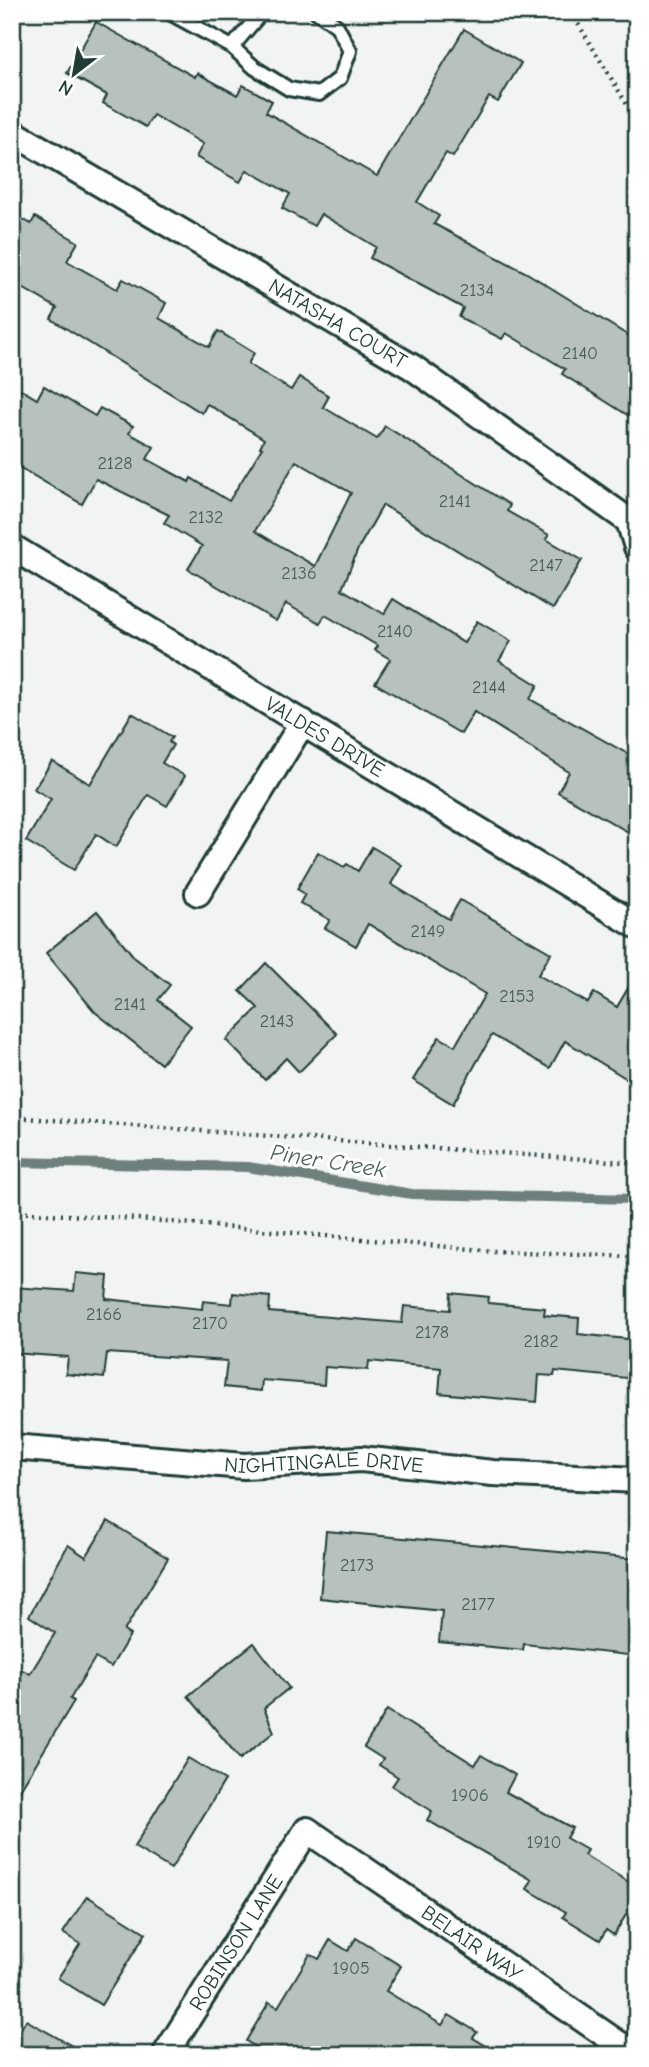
<svg xmlns="http://www.w3.org/2000/svg" width="649" height="2067" viewBox="0 0 649 2067" font-family="'Comic Neue',sans-serif">
	<style>
		.lines { fill: none; stroke-linecap: round; stroke-linejoin: round }
		.stream { stroke: #6d807b; stroke-width: 10 }
		.building { fill: #b7c1bd; stroke: #1f3d34; stroke-width: 2; fill-rule: evenodd }
		.service-casing { stroke: #1f3d34; stroke-width: 18 }
		.minor-casing { stroke: #1f3d34; stroke-width: 30 }
		.path { stroke: #1f3d34; stroke-width: 4.5; stroke-dasharray: 2 5; stroke-linecap: butt }
		.service { stroke: #fff; stroke-width: 12 }
		.minor { stroke: #fff; stroke-width: 24 }
		.labels { text-anchor: middle; dominant-baseline: central; stroke-width: 6; stroke-linejoin: round; paint-order: stroke }
		.number-label { font-size: 18px; fill: #455e56 }
		.street-label { font-size: 21px; fill: #1f3d34; stroke: #fff }
		.water-label { font-size: 23px; font-style: italic; fill: #465f57; stroke: #fff }
	</style>
	<rect width="100%" height="100%" fill="#f2f3f3"/>
	<filter id="ink" filterUnits="userSpaceOnUse"><feTurbulence type="fractalNoise" baseFrequency=".0143" numOctaves="2"/><feDisplacementMap in="SourceGraphic" scale="14" xChannelSelector="R" yChannelSelector="G"/><feConvolveMatrix kernelMatrix="1 2 1 2 8 2 1 2 1" color-interpolation-filters="sRGB"/></filter>
	<g filter="url(#ink)">
		<g class="lines">
			<g class="stream">
				<polyline points="629,12 637,25"/>
				<polyline points="12,1162 248,1167 412,1194 637,1199"/>
			</g>
		</g>
		<g class="building">
			<polygon points="96,22 195,77 197,73 237,95 243,85 272,101 266,112 377,176 464,29 521,63 498,102 489,97 453,157 446,153 417,202 439,216 434,224 527,273 637,341 637,421 562,374 565,369 506,333 502,339 459,317 463,308 370,258 376,247 321,214 314,226 282,208 290,194 247,170 240,182 196,157 203,144 153,115 146,127 103,103 107,95 67,73"/>
			<path d="M12 213 31 224 35 217 78 242 67 261 117 289 123 279 166 303 159 318 209 347 218 331 254 353 248 364 291 390 299 377 329 396 323 407 377 439 385 426 510 505 507 511 549 535 546 539 582 560 553 609 383 505 358 549 342 589 384 614 393 599 464 643 477 621 511 641 499 661 538 685 530 699 637 759V837L558 792 569 772 474 712 461 734 375 683 390 659 375 650 378 646 325 615 320 623 286 604 276 621 188 569 202 546 164 523 169 515 96 479 82 504 12 463V384L37 399 44 386 95 416 100 408 133 426 129 433 154 447 147 459 189 482 191 478 229 501 262 448 260 447 264 439 207 404 202 413 51 319 57 308 12 282ZM296 461 351 493 315 566 255 531Z"/>
			<polygon points="132,713 172,737 169,742 173,745 162,763 185,776 167,806 148,795 116,847 96,834 74,870 26,841 51,799 34,789 52,761 90,784"/>
			<polygon points="372,847 402,865 391,884 449,919 460,900 551,953 538,975 588,1003 594,993 617,1007 637,973 637,1085 565,1041 550,1068 492,1035 453,1104 413,1080 439,1037 455,1046 485,994 368,924 356,946 325,928 330,920 300,903 305,894 297,889 318,852 344,867 347,864 358,871"/>
			<polygon points="97,911 135,958 170,985 158,1000 191,1026 161,1064 95,1012 46,953"/>
			<polygon points="266,963 337,1034 299,1072 286,1058 265,1080 226,1040 258,1008 240,991"/>
			<polygon points="76,1273 108,1276 106,1299 202,1309 203,1301 232,1304 233,1293 270,1297 269,1312 402,1323 404,1306 450,1310 451,1293 489,1297 488,1303 545,1308 544,1315 579,1318 578,1334 637,1340 637,1379 555,1371 554,1376 539,1375 537,1402 439,1393 441,1368 369,1361 368,1370 325,1367 324,1385 262,1380 261,1391 224,1387 227,1361 107,1353 104,1378 66,1374 68,1357 12,1353 12,1287 74,1291"/>
			<polygon points="108,1521 168,1558 124,1631 130,1635 111,1667 95,1658 70,1699 74,1701 12,1803 12,1683 21,1669 30,1674 55,1633 29,1616 68,1545 86,1557"/>
			<polygon points="326,1531 637,1559 637,1656 524,1644 523,1650 439,1642 442,1611 320,1598"/>
			<polygon points="254,1643 289,1688 264,1708 274,1732 240,1759 188,1696"/>
			<polygon points="387,1710 475,1765 481,1755 515,1775 506,1792 572,1828 566,1838 587,1850 584,1855 637,1887 637,1896 614,1935 606,1930 600,1940 563,1917 566,1912 527,1889 532,1880 427,1820 432,1811 392,1786 398,1777 379,1765 383,1759 364,1747"/>
			<polygon points="188,1758 225,1780 171,1869 134,1847"/>
			<polygon points="87,1896 146,1933 101,2005 58,1978 80,1944 63,1933"/>
			<polygon points="356,1938 401,1966 386,1991 442,2025 449,2015 477,2032 473,2038 501,2055 268,2055 246,2041 269,2002 278,2007 310,1954 319,1959 330,1940 348,1951"/>
			<polygon points="26,2020 88,2055 12,2055 12,2044"/>
		</g>
		<g class="lines">
			<g class="service-casing">
				<g id="service">
					<polyline points="168,12 232,47 255,68 289,89 319,94 340,78 350,51 337,26 317,12"/>
					<polyline points="232,47 262,12"/>
				</g>
			</g>
			<g class="minor-casing">
				<g id="minor">
					<path id="s1" d="M12 132 412 367 629 521 637 547"/>
					<path id="s2" d="M12 547 637 926"/>
					<polyline points="198,893 303,722"/>
					<path id="s3" d="M12 1447 244 1466 361 1459 493 1473 637 1480"/>
					<path id="s4" d="M165 2055 307 1830 635 2055"/>
				</g>
			</g>
			<g class="path">
				<polyline points="571,12 637,121"/>
				<polyline points="12,1117 637,1163"/>
				<polyline points="12,1212 138,1219 493,1251 637,1256"/>
			</g>
			<use href="#service" class="service"/>
			<use href="#minor" class="minor"/>
		</g>
	</g>
	<g class="labels">
		<g class="number-label">
			<text x="477" y="290">2134</text>
			<text x="580" y="353">2140</text>
			<text x="115" y="463">2128</text>
			<text x="455" y="501">2141</text>
			<text x="206" y="517">2132</text>
			<text x="546" y="565">2147</text>
			<text x="299" y="573">2136</text>
			<text x="395" y="631">2140</text>
			<text x="489" y="687">2144</text>
			<text x="428" y="931">2149</text>
			<text x="517" y="996">2153</text>
			<text x="130" y="1004">2141</text>
			<text x="277" y="1021">2143</text>
			<text x="104" y="1314">2166</text>
			<text x="210" y="1323">2170</text>
			<text x="432" y="1332">2178</text>
			<text x="541" y="1341">2182</text>
			<text x="357" y="1565">2173</text>
			<text x="478" y="1604">2177</text>
			<text x="470" y="1795">1906</text>
			<text x="544" y="1842">1910</text>
			<text x="351" y="1968">1905</text>
		</g>
		<g class="street-label">
			<text stroke="none"><textPath href="#s1" startOffset="378">NATASHA COURT</textPath></text>
			<text stroke="none"><textPath href="#s2" startOffset="366">VALDES DRIVE</textPath></text>
			<text stroke="none"><textPath href="#s3" startOffset="313">NIGHTINGALE DRIVE</textPath></text>
			<text stroke="none"><textPath href="#s4" startOffset="133">ROBINSON LANE</textPath></text>
			<text stroke="none"><textPath href="#s4" startOffset="466">BELAIR WAY</textPath></text>
		</g>
		<g class="water-label">
			<text transform="translate(328 1161) rotate(9)">Piner Creek</text>
		</g>
	</g>
	<rect width="649" height="2067" fill="none" stroke="#fff" stroke-width="42"/>
	<rect x="21" y="21" width="607" height="2025" fill="none" stroke="#1f3d34" stroke-width="2.5" filter="url(#ink)"/>
	<g transform="translate(74 74) rotate(211)" stroke="#ffffff" stroke-width="5" paint-order="stroke">
	<path d="M0-5L12 26L0 18L-12 26Z" fill="#1f3d34"/>
	<text y="-10" font-size="19" font-weight="bold" text-anchor="middle" fill="#1f3d34">N</text>
	</g>
</svg>
